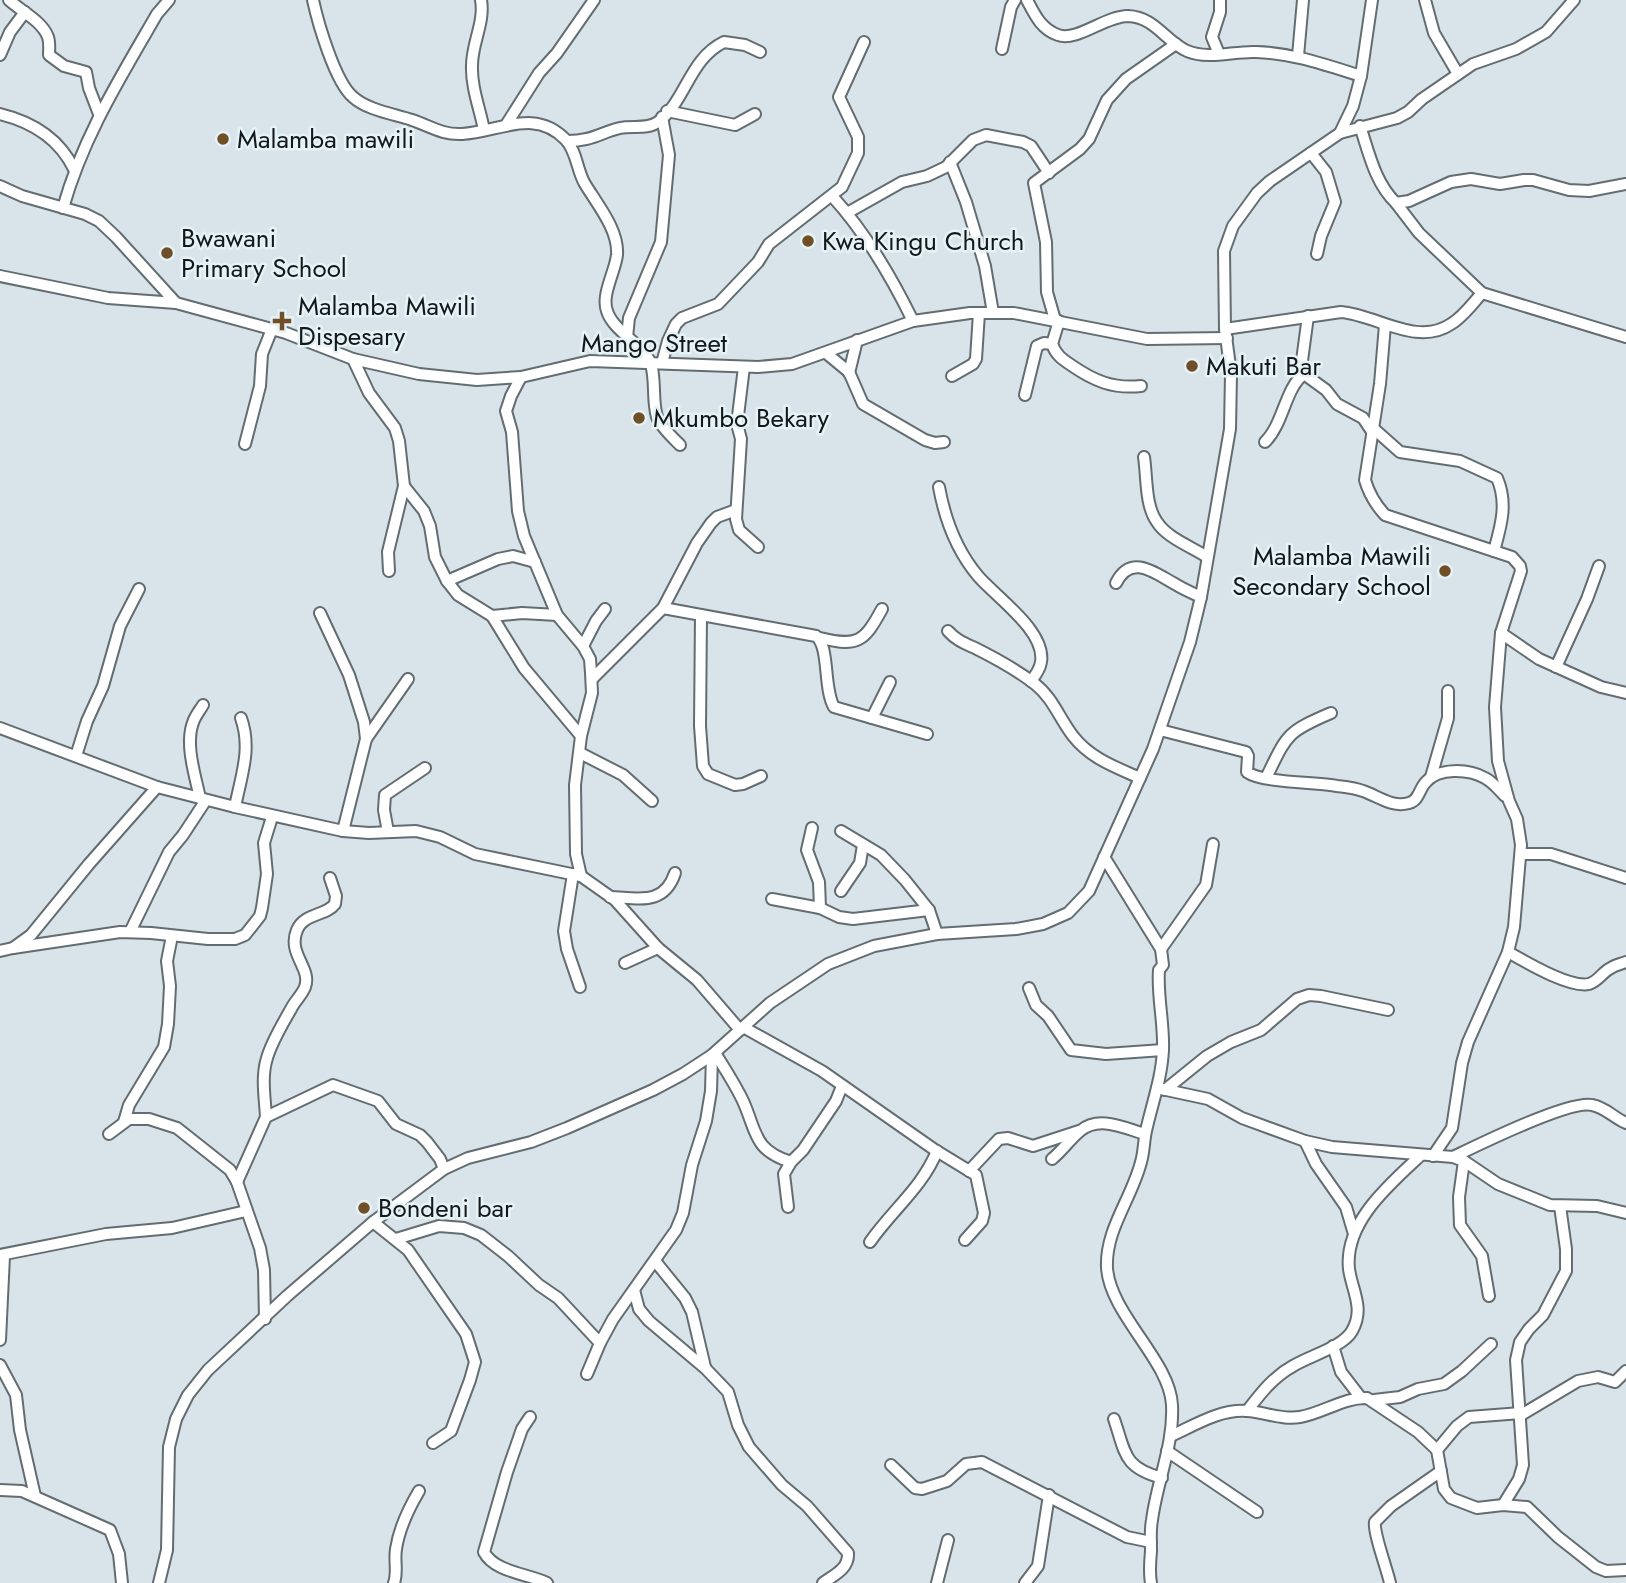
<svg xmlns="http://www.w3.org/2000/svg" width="1626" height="1583" viewBox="0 0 1626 1583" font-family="Jost,sans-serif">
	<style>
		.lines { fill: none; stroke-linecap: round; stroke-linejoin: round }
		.minor-casing { stroke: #636d71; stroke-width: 14 }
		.minor { stroke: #fff; stroke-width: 10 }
		.poi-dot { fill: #704f26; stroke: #e5f2f6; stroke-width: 2.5 }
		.labels { text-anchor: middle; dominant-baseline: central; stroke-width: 5; stroke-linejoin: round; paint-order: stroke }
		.poi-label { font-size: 26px; fill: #14181a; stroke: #e5f2f6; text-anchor: start }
		.street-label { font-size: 26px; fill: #14181a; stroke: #e5f2f6 }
	</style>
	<rect width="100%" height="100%" fill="#d8e4e9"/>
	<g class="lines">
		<g class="minor-casing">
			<g id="minor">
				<path d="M9 0C21 11 42 21 48 37 50 43 49 50 49 55L64 66 86 72 89 88 99 114"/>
				<path d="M313 0C318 23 335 82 353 97 367 110 394 114 412 120 430 126 442 135 462 134 499 132 535 107 566 140 577 152 577 171 585 184 597 204 619 230 617 255 615 272 601 295 607 311 613 331 644 345 651 364 656 381 652 400 657 417 660 426 673 438 680 445"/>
				<path d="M481 0C485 22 472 43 472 65 471 87 480 109 484 130"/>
				<path d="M1027 0C1035 15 1041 29 1058 35 1077 42 1105 16 1128 16 1155 17 1165 41 1187 51 1209 60 1233 51 1256 52 1293 53 1326 65 1361 76"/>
				<polyline points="1425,0 1434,33 1458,74"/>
				<polyline points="1002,49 1011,7 1015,0"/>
				<polyline points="1219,54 1212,37 1220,12 1220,0"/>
				<polyline points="0,55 10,32 25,12"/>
				<polyline points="1298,56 1303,0"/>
				<polyline points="667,111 735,125 755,114"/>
				<path d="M0 114C33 122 59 138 74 169"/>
				<polyline points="506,125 539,73 557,53 594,0"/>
				<path d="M1360 126C1369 153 1375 183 1396 203L1409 201 1451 182 1471 179 1500 184 1524 180H1533L1569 190 1589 191 1626 184"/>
				<polyline points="1340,133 1397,118 1408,112 1422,99 1473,64 1516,49 1546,32 1574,0"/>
				<path d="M567 141C593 141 599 133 620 128 632 125 647 130 658 122 686 101 689 59 724 42L745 45 760 52"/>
				<polyline points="1311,153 1326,172 1335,202 1321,236 1317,254"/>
				<polyline points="950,162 966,202 985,266 993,313"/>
				<polyline points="0,186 22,196 85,214 99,221 116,237 176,303"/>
				<path d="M832 196C866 233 891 276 913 321"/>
				<polyline points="1396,203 1419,233 1482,293 1626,337"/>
				<path d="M63 208C83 137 120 78 157 14L169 0"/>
				<polyline points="847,213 902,182 927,176 946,167 973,140 986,135 1023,142 1031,146 1049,173"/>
				<polyline points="0,276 108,298 176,303 286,333 353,359 419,374 477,380 521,377 590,361 758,367 792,364 913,321 970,313 1014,313 1147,339 1227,338"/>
				<polyline points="1308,316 1301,368 1304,374 1326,390 1337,404 1363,418 1373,433"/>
				<polyline points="1055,320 1047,292 1046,242 1034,183 1080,149 1089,139 1107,100 1126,79 1176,44"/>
				<path d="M1059 321 1052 344C1056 355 1062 359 1071 365 1094 381 1113 389 1141 386"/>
				<path d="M1385 325 1380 384 1365 480C1369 494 1375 504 1385 515L1512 557 1520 566 1521 571 1501 633 1495 707 1498 761 1509 801 1517 819 1521 845 1514 927 1508 952 1468 1042 1462 1063 1452 1128 1433 1156"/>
				<path d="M1225 329 1341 312C1377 315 1417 347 1451 324 1463 317 1473 303 1482 293"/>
				<polyline points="627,337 629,318 661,242 669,155 662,117"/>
				<polyline points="826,353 849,372 863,404 925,440 935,443 944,442"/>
				<polyline points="353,359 369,393 395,428 399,441 404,486 388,552 389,571"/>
				<polyline points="662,363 668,341 676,324 682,318 718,304 758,262 769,244 842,187 858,153 858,137 839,97 864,42"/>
				<polyline points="744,367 737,424 741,439 736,519 739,530 758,547"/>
				<polyline points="849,373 857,340"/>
				<polyline points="952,376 973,364 976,359 979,313"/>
				<polyline points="521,377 511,396 506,411 512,432 518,511 524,536 557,615 583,646 590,659 591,673 592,693 581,736 575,785 576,854 581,876"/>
				<polyline points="1025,395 1037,346 1044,343 1052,344"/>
				<path d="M1373 428 1400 452 1460 461 1497 478C1508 503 1501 526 1494 551"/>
				<path d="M1265 442C1284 423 1285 388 1304 374"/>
				<polyline points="245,444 260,386 262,354 272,329"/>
				<path d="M1144 457C1147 476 1145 506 1157 522 1167 538 1192 547 1207 557"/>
				<polyline points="404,486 424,511 430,526 435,557 447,581 458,595 492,616 524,668 581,736"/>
				<path d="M939 487C945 520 957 551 978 576 996 597 1046 631 1041 662 1040 669 1035 676 1031 681"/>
				<polyline points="447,581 498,559 513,556 535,562"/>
				<path d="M1116 583C1131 553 1155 573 1175 584 1183 589 1192 593 1201 597"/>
				<path d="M663 608 816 636C830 647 823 688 834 707L927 734"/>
				<polyline points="320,613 349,675 364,722 366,739 343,831"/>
				<polyline points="701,615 700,726 703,766 708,774 735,785 743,784 761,776"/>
				<polyline points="492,616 522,613 557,615"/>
				<path d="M948 631C956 640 964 643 975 648 995 658 1017 670 1035 684 1053 698 1059 718 1073 736 1090 758 1115 767 1140 778"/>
				<polyline points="1501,633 1539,659 1601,687 1626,693"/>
				<path d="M820 638C858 647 864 642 882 609"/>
				<polyline points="583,646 596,621 605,609"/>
				<polyline points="1556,667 1587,599 1599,566"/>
				<polyline points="592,679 663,608 697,543 711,523 717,517 736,510"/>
				<polyline points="872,718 890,682"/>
				<polyline points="0,728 157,787 235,807 343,831 369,833 416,831 440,837 475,854 581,876 615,900 658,948 697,980 740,1030"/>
				<path d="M1160 730 1246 752 1248 756 1247 772C1262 783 1316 782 1337 786 1345 787 1355 788 1363 791 1378 796 1392 808 1409 803 1419 800 1419 790 1425 783 1438 767 1469 769 1485 778 1493 782 1499 790 1505 796"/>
				<polyline points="366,739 408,679"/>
				<polyline points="580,753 623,775 652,801"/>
				<polyline points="76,756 87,721 103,686 120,626 139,589"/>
				<polyline points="1431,777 1448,718 1448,691"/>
				<path d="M1266 778C1287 735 1286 732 1331 713"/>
				<path d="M200 798C195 775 184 742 194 720 196 715 200 710 203 705"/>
				<path d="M235 807C241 776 252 749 241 718"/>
				<polyline points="812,828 807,850 819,882 820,908"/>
				<polyline points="841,831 881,855 905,880 929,910 937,934"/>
				<polyline points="388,832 384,810 385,795 425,768"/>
				<polyline points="1521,854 1551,854 1626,878"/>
				<path d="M1104 857 1161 949 1163 965 1159 970C1157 996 1164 1022 1163 1049 1162 1077 1152 1104 1146 1131 1144 1140 1144 1149 1142 1158 1134 1196 1105 1228 1107 1268 1110 1314 1170 1361 1172 1405 1174 1445 1157 1481 1152 1520 1150 1530 1151 1541 1151 1551 1150 1562 1149 1573 1151 1583"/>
				<polyline points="573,874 564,931 567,949 580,987"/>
				<polyline points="841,891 860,863 863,845"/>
				<path d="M610 897C639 898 664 906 675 873"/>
				<polyline points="772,899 820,908 839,917 853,919 929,910"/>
				<polyline points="130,932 169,852 183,835 206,800"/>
				<polyline points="13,948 120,932 151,933 208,939 235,939 245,935 260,916 262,908 267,874 264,843 272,817"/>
				<polyline points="1161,949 1206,885 1213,844"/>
				<polyline points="0,951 13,948 31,935 89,864 157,787"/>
				<path d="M1508 952C1526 962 1569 988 1589 984 1599 981 1602 972 1611 968 1615 965 1621 964 1626 962"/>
				<polyline points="625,963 658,948"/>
				<polyline points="1029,988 1036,1005 1048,1016 1071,1050 1106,1054 1163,1050"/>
				<polyline points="743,1027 822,1071 935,1150 976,1175 984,1213 982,1221 965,1240"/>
				<path d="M715 1053C725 1069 735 1084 743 1101 757 1132 753 1150 791 1162"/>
				<polyline points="1157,1088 1208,1099 1242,1118 1305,1141 1332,1147 1453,1157 1464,1161 1498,1184 1550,1205 1597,1206 1626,1213"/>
				<polyline points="1165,1090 1207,1056 1231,1042 1261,1030 1297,999 1309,995 1321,996 1388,1010"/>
				<path d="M266 1117C265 1098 261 1077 267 1058 272 1041 282 1025 291 1009 294 1002 302 995 305 987 312 968 287 954 297 930 304 913 326 916 335 904L336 896 330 878"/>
				<polyline points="124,1122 129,1105 164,1047 168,1024 170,986 167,961 172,936"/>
				<polyline points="109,1134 129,1119 149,1119 177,1128 230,1170 237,1182 260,1248 264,1270 265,1319"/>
				<polyline points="1305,1141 1316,1164 1346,1207 1354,1234"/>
				<path d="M1453 1157C1478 1145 1569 1100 1592 1105 1605 1107 1614 1118 1626 1123"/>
				<path d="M1052 1159C1062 1151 1071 1138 1080 1131 1099 1115 1124 1128 1145 1134"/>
				<polyline points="1464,1161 1459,1197 1460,1225 1482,1256 1489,1296"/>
				<polyline points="969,1171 999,1139 1008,1138 1033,1146 1079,1131"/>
				<polyline points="237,1182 266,1117 333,1085 378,1101 396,1124 420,1135 427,1142 440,1159 444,1169"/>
				<polyline points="788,1207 784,1174 791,1162 803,1150 836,1101 842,1086"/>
				<polyline points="373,1222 408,1250 466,1334 475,1362 470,1380 451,1431 433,1443"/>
				<polyline points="396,1239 439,1226 464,1228 481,1235 508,1256 539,1285 558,1298 600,1343"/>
				<path d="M870 1242C892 1210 922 1188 937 1151"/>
				<polyline points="0,1255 106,1234 172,1228 246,1211"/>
				<polyline points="655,1261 685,1298 692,1312 705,1367"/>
				<path d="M634 1290 639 1309 649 1321 706 1369 728 1392 738 1425 749 1447 782 1485 807 1506 848 1553C849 1569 834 1575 823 1583"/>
				<polyline points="0,1340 4,1256"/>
				<polyline points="1333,1346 1341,1372 1361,1398"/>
				<polyline points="0,1365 16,1395 20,1430 35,1496"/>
				<polyline points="587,1374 600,1343 613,1319 676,1230 683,1213 692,1165 706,1121 711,1091 712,1055"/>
				<polyline points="1374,1400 1400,1397 1418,1389 1444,1384 1462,1371 1491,1344"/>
				<path d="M1247 1411C1261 1393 1273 1377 1293 1366 1309 1356 1343 1347 1352 1331 1365 1308 1352 1291 1349 1269 1344 1222 1390 1184 1421 1155"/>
				<polyline points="1521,1415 1578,1381 1598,1377 1615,1382 1626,1371"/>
				<path d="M530 1417 522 1429 507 1472 484 1552C494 1572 529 1574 547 1583"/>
				<path d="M1114 1419C1126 1454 1123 1467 1162 1478"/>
				<path d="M1171 1436C1195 1425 1220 1409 1247 1411 1265 1412 1281 1420 1300 1417 1323 1413 1345 1397 1367 1398L1418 1432 1437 1450 1444 1489 1451 1498 1477 1508 1503 1505 1527 1507 1558 1537 1596 1567 1606 1571 1626 1570"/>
				<polyline points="1437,1450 1457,1426 1469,1417 1521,1413"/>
				<polyline points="1167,1451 1257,1512"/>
				<polyline points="891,1465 915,1488 922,1489 947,1481 966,1464 982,1462 1127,1537 1151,1542"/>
				<polyline points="0,1490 22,1491 110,1530 119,1554 122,1583"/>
				<polyline points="1503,1505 1519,1479 1523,1465 1516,1360 1520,1342 1529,1329 1543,1315 1566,1271 1566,1249 1560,1206"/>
				<polyline points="159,1583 167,1550 169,1447 176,1419 188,1395 208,1370 287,1296 373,1222 444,1169 468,1158 531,1142 567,1128 653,1090 683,1074 712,1055 770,1003 828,964 874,946 937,934 1016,929 1043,924 1068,913 1089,891 1153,749 1190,642 1201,597 1230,429 1231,374 1225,329 1224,251 1233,226 1257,193 1270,181 1340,133 1353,106 1361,76 1372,0"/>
				<path d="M394 1583C398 1572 394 1561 396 1549 399 1529 409 1508 419 1491"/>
				<polyline points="937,1583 948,1540"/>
				<polyline points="1025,1583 1038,1566 1049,1495"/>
				<path d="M1390 1583C1387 1569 1373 1532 1375 1522L1391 1506 1441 1471"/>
			</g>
		</g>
		<use href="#minor" class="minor"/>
	</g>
	<g class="poi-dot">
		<circle cx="223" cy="139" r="7"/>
		<circle cx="808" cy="241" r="7"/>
		<circle cx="167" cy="253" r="7"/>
		<path d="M278.5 310.5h7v7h7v7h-7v7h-7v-7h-7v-7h7z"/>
		<circle cx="1192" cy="366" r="7"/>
		<circle cx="639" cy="418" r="7"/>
		<circle cx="1445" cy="571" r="7"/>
		<circle cx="364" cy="1208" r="7"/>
	</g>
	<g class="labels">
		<g class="poi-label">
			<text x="237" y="139">Malamba mawili</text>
			<text x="181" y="238">Bwawani<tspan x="181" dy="30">Primary School</tspan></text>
			<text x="822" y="241">Kwa Kingu Church</text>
			<text x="298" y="306">Malamba Mawili<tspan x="298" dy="30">Dispesary</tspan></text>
			<text x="1206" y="366">Makuti Bar</text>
			<text x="653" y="418">Mkumbo Bekary</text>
			<text x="1431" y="556" text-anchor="end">Malamba Mawili<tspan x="1431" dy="30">Secondary School</tspan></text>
			<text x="378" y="1208">Bondeni bar</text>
		</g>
		<g class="street-label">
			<text x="654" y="343">Mango Street</text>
		</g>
	</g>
</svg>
